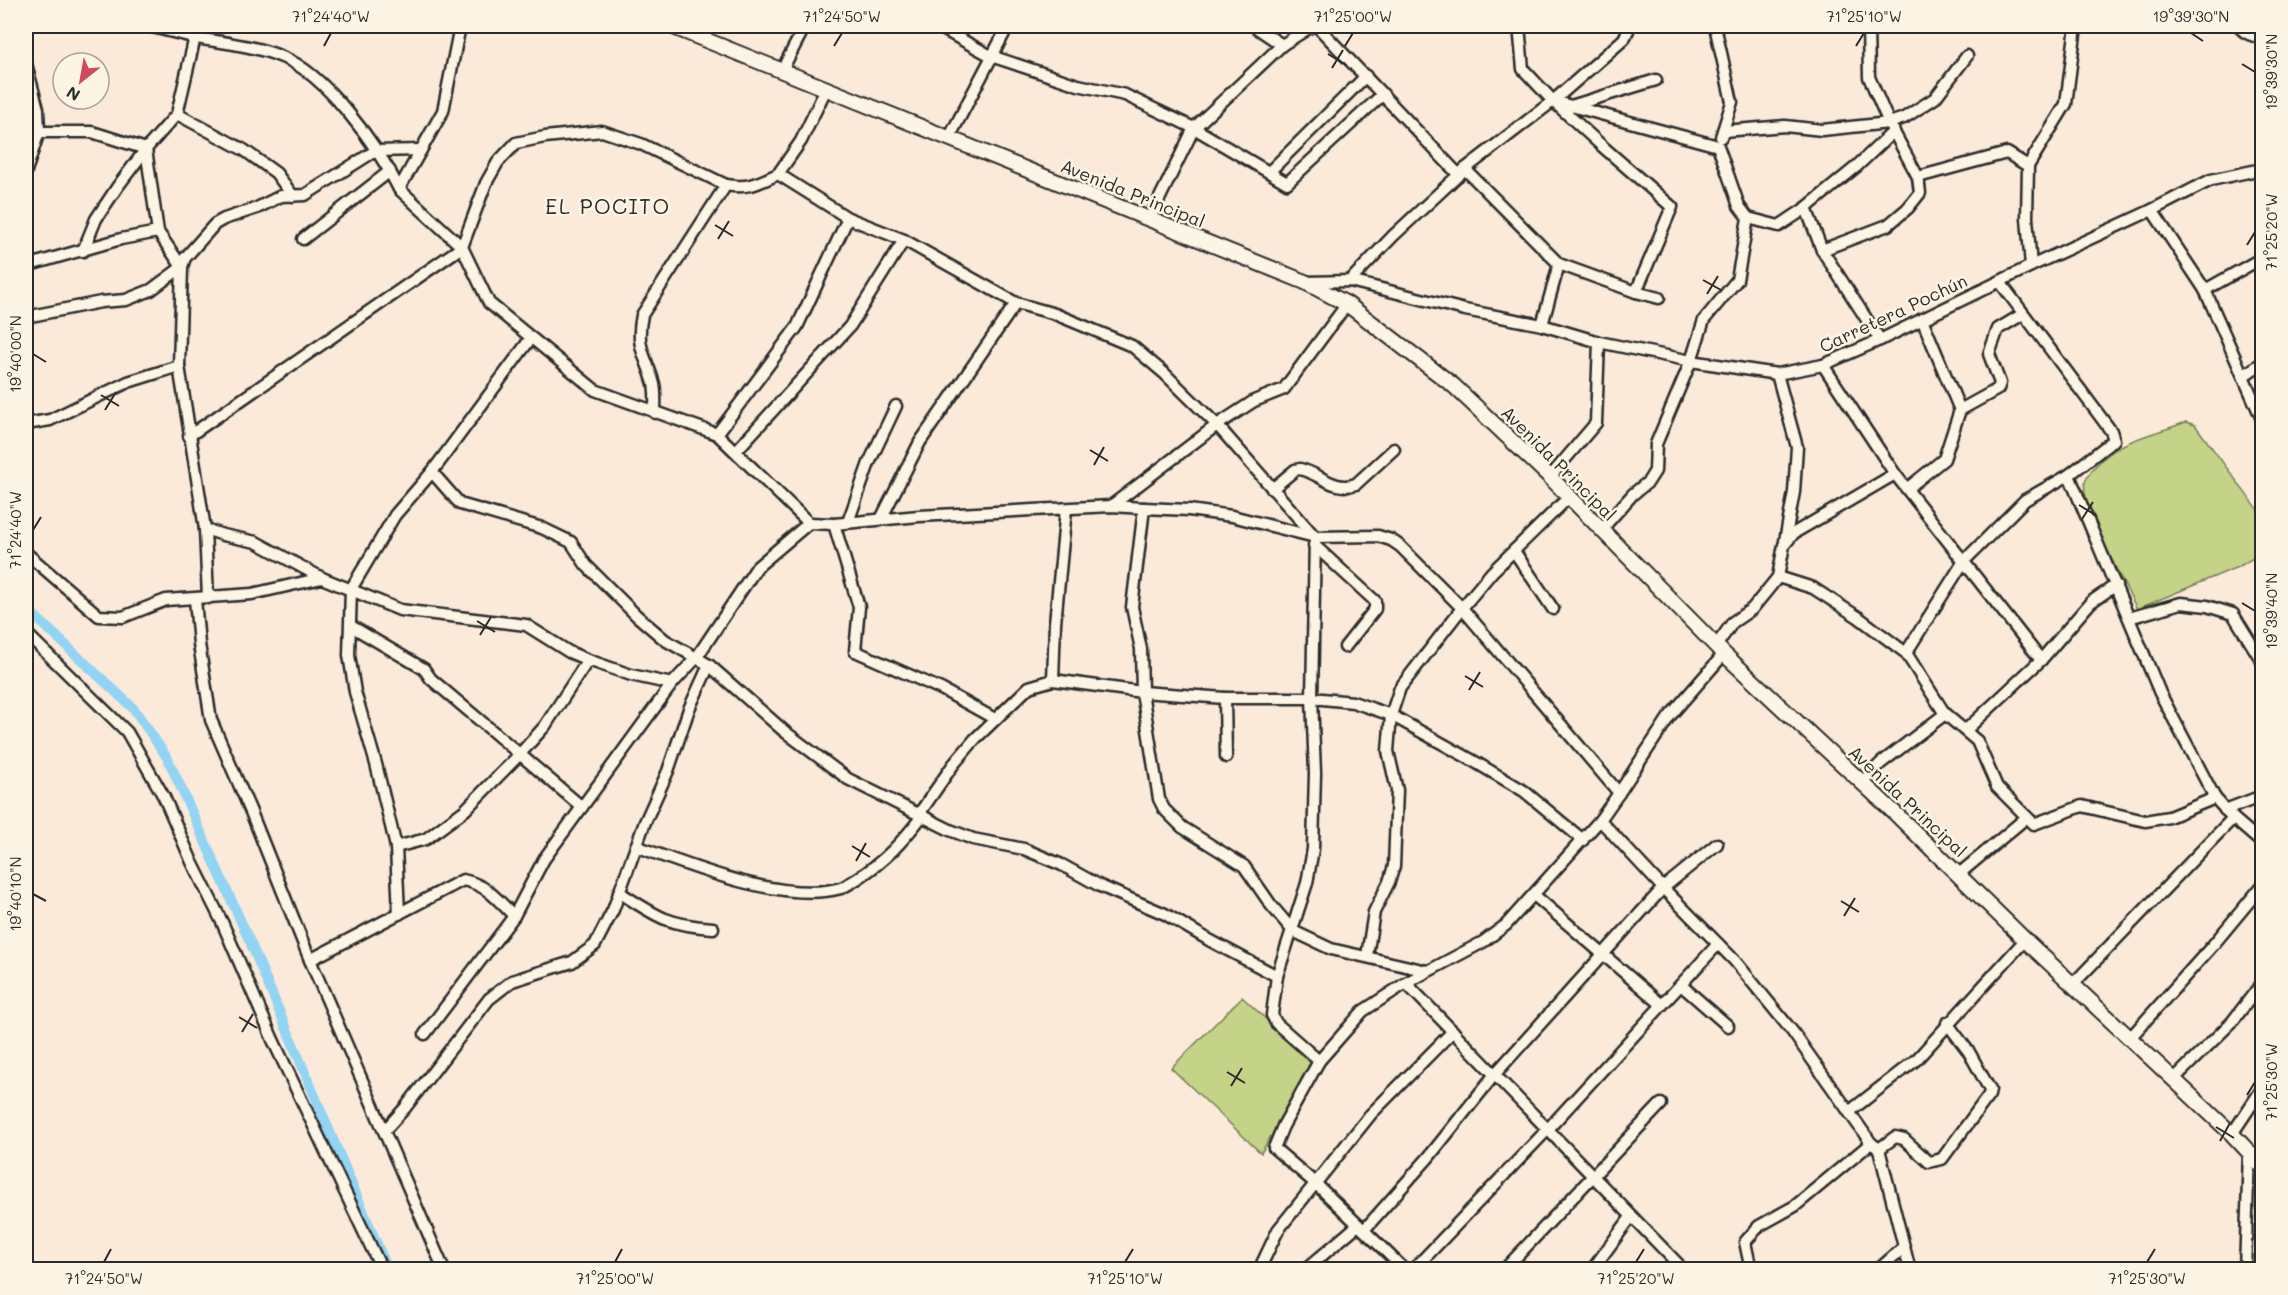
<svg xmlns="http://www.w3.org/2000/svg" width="2288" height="1295" viewBox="0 0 2288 1295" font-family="Mali,sans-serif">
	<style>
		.green { fill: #c4d387; stroke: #787f59; stroke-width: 1.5 }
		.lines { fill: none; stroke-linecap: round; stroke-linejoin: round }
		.canal { stroke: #92d4f4; stroke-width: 10 }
		.minor-casing { stroke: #2b2b2b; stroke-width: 15 }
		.secondary-casing { stroke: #2b2b2b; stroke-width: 18 }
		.minor { stroke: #fcf5e5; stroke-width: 10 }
		.secondary { stroke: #fcf5e5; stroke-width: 14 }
		.ticks { fill: none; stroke: #2b2b2b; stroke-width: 2 }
		.labels { text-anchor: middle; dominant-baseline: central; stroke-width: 5; stroke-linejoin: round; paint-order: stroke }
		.street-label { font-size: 18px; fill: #2b2b2b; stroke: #fcf5e5 }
		.quarter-label { font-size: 21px; letter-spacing: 1.5px; fill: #2b2b2b; stroke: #fcf5e5 }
		.neatline { fill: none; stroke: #2b2b2b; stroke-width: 2 }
		.ticks-label { font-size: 15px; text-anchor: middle; fill: #2b2b2b }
	</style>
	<rect width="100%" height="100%" fill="#fbeada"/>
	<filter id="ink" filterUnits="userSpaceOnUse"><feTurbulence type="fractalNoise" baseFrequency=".0167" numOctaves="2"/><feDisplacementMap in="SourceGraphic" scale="12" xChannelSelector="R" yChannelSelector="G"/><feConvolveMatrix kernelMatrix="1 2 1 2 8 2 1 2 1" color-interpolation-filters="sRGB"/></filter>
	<g filter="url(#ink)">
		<g class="green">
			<path d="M2186 422 2195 425 2258 510 2262 522V549L2255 557 2240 566 2137 609C2126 587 2079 503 2085 482 2091 466 2111 451 2125 444 2144 435 2166 430 2186 422Z"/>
			<polygon points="1242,997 1314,1063 1261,1153 1171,1068"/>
		</g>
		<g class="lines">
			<polyline class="canal" points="26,608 134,709 168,759 251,944 388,1270"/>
			<g class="minor-casing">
				<g id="minor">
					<path d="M148 26C164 30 181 34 197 38 226 43 255 46 282 57 325 73 379 148 399 189"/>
					<polyline points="460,26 443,111 399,189 462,247 489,303 595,390 717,434 809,523"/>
					<polyline points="937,26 991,56 1078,85 1125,95 1194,128 1287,183 1383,94"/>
					<polyline points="1254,26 1282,45"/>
					<polyline points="1317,26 1459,175"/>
					<polyline points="1519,26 1523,69 1553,101 1602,146 1672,207 1636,292"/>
					<polyline points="1715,26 1732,102 1721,137"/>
					<polyline points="1868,26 1869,77 1889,123 1918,177"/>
					<path d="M2240 26C2243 34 2254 36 2262 38"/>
					<polyline points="26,64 38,109 39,132 26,171"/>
					<polyline points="782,70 805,26"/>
					<polyline points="1553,101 1718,146 1739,206 1748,218 1779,226 1806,208 1822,250 1880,340"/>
					<polyline points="1571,106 1656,80"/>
					<polyline points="177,114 244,150 276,173 293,196"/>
					<polyline points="1723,131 1785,126 1822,130 1889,123 1904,118 1935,98 1967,56"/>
					<polyline points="39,132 92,132 146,149 158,232 182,267 179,366 205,529 208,598"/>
					<polyline points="949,138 1008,26"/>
					<polyline points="1465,169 1559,264 1636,292 1659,298"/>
					<polyline points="1269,172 1366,76"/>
					<polyline points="778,174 801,141 826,89"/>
					<polyline points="1806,208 1856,167 1894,131"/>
					<polyline points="2152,210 2205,290 2262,419"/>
					<polyline points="1149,220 1194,128 1282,45 1312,26"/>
					<polyline points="303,239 390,171"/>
					<polyline points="1822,250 1888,225 1908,208 1920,193 1918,177 2007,153 2028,166"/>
					<polyline points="83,251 96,219 118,186 146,149 177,114 195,37"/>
					<polyline points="26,266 121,239 158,232"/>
					<polyline points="2031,266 2027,218 2028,166 2066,104 2076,26"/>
					<polyline points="1350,281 1393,236 1465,169 1553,101 1624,39 1630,26"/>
					<polyline points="1306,282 1350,281 1465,310 1542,325 1599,342 1691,361 1777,374 1823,365 1880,340 2031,266 2152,210 2211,180 2262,169"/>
					<polyline points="2205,290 2262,258"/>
					<polyline points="26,317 101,302 126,300 151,290 182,267 185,258 215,224 224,219 257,208 281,196 305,195 375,151 421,150"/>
					<polyline points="1542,325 1559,264"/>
					<polyline points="1823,365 1895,474 2041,660"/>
					<polyline points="1777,374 1797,447 1794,492 1785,541"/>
					<polyline points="2243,376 2262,363"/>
					<polyline points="1960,410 1998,389 2000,383 1989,354 1998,329 2023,314"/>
					<path d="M655 413C655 404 656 393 654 384 646 355 635 348 642 315L726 185"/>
					<polyline points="26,424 50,420 128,382 179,366"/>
					<polyline points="717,434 797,327 848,218"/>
					<path d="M189 436 462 247 486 183 498 162 516 143 545 137 602 131 641 144 726 185C749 189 758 183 778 174L848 218 904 240 1016 303 1055 314 1132 346 1164 373 1217 425 1315 537 1312 698 1315 773 1313 849 1307 883 1277 976 1272 1015 1276 1023 1319 1061 1363 1011 1406 983 1483 942 1506 925 1600 820 1619 793"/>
					<polyline points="736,451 850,326 904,240"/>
					<polyline points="432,472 460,504 542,528 571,542 586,565 637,616 665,640 709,665 784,731 848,779 950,830 973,839 1024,849 1062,865 1100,886 1165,914 1209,940 1277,976"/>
					<polyline points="2069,475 2160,693 2215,798 2233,818 2262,843"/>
					<polyline points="1550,477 1596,423 1599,342"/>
					<polyline points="1908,488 1944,459 1960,410 1922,319"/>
					<path d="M1272 489 1295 470 1300 469C1320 473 1333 492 1356 484L1394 449"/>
					<polyline points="1569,497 1492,572 1462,608 1619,793 1669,717 1724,654"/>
					<polyline points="1111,506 1217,425 1254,401 1284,389 1347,304"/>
					<polyline points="1144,508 1132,607 1141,649 1142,692 1159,799 1164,809 1182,827 1244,866 1271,905 1293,931 1331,949 1427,971"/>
					<polyline points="881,519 920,442 1016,303"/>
					<polyline points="848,522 869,463 896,406"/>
					<polyline points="834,524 859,607 855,651 941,689 995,719"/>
					<polyline points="205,529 223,535 256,542 322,578"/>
					<polyline points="1601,530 1633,494 1648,482 1655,471 1656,444 1691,361 1704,320 1737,280 1748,218"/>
					<polyline points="1314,545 1375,601 1375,609 1345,647"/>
					<polyline points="1514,551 1553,609"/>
					<polyline points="26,553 99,616 123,617 166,600 252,594 322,578 400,610 526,625 569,652 588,660 631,675 672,684"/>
					<polyline points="1778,577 1813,588 1858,617 1906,653 1945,714 1977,741 1997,787 2034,824 2082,806 2145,821 2169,817 2215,798"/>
					<polyline points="195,599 199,644 211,720 251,812 310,960 444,1270"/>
					<polyline points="2129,618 2181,603 2207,606 2233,614 2262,661"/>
					<polyline points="351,626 424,669 431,679 582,807"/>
					<polyline points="26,633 127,732 164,797 192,862 222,922 273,1040 382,1270"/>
					<polyline points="1716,646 1733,622 1752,609 1778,577 1784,545 1794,533 1895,474"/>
					<polyline points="1906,653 1964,561 2025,500 2069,475 2114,440 2111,431 2000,282"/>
					<polyline points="1053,680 1055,623 1066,509"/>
					<polyline points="1225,698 1226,757"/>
					<polyline points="1966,730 2041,660 2091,602 2116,585"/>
					<polyline points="1862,782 1881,763 1945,714"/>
					<polyline points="2225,810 2262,796"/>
					<polyline points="919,814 953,765 975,739 1029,687 1053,680 1142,692 1225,698 1312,698 1353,702 1391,715 1470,759 1524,791 1583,840"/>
					<polyline points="1600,820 1663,888 1735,961 1792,1031 1871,1143 1879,1149 1910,1270"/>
					<path d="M636 846C690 866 784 904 841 888 846 886 852 882 857 879 886 860 902 842 923 815"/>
					<polyline points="396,847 426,839 465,810 519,755 545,726 588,660"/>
					<polyline points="1959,874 2027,817"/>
					<path d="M619 892C656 916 667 925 713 928"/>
					<polyline points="1534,895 1662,1005"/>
					<polyline points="399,914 396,847 376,764 355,692 349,655 351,589 395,515 432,472 531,338"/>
					<path d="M310 960 463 880C487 885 497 899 514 916"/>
					<polyline points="1406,983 1678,1264 1675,1270"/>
					<polyline points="2074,983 2233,818"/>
					<polyline points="1681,985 1728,1026"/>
					<polyline points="425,1034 514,916 544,859 672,684 697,657 757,567 809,523 834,524 919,516 1111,506 1144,508 1189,510 1232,516 1315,537 1378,536 1391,540 1400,546 1462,608 1400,688 1391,715 1388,751 1397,790 1394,866 1389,882 1374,912 1367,956"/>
					<polyline points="2130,1038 2213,945 2262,886"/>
					<polyline points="1319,1061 1283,1126 1274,1148 1316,1184 1405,1270"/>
					<polyline points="2173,1080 2232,1022 2262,983"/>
					<polyline points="1849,1112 1917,1059 2025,940"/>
					<polyline points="384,1131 405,1108 489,999 512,981 572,962 595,945 613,910 645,822 668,771 689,709 709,665"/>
					<polyline points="2232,1134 2262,1089"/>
					<polyline points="1879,1149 1895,1137 1904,1139 1929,1162 1942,1159 1989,1095 1990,1090 1969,1052 1947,1023"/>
					<polyline points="1364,1230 1428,1158 1495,1074 1663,888 1717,844"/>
					<polyline points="1259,1270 1278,1230 1371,1114 1453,1031"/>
					<polyline points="1305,1270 1358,1225"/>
					<polyline points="1413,1270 1548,1129 1718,944"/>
					<polyline points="1504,1270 1661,1104"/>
					<polyline points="1592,1270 1631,1217"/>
					<polyline points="1751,1270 1745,1242 1759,1226 1795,1206 1871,1143"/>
					<polyline points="1878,1270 1903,1248"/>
					<polyline points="2245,1270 2249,1152"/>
				</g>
			</g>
			<g class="secondary-casing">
				<polyline id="secondary" points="671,26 1305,282 1347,304 1454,386 1550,477 1724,654 1898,816 2025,940 2232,1134 2262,1166"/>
			</g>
			<use href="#minor" class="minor"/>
			<use href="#secondary" class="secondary"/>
		</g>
	</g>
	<path class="ticks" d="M2191 33 2203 41M324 46 331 33M834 46 842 33M1345 46 1353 33M1856 46 1864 33M1328 54 1346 65M2242 64 2255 72M1332 68 1343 50M715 225 733 236M718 239 729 221M2247 245 2255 232M1703 280 1721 290M1707 294 1718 276M33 354 46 362M101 395 119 406M105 410 116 392M1090 450 1108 461M1094 465 1104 447M2079 505 2097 516M2082 519 2093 502M33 530 41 517M2242 603 2255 611M477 621 495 632M480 635 491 617M1465 676 1483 687M1469 690 1480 672M852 846 870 857M856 861 866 843M33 894 46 901M1841 901 1859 912M1844 916 1855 898M239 1017 257 1028M242 1032 253 1014M1227 1072 1245 1083M1231 1086 1242 1068M2247 1095 2255 1082M2216 1127 2234 1138M2220 1141 2230 1123M104 1262 111 1249M615 1262 622 1249M1125 1262 1133 1249M1636 1262 1644 1249M2147 1262 2155 1249"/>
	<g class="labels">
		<g class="street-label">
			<text transform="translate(1133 193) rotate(22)">Avenida Principal</text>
			<text transform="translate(1893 313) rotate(-25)">Carretera Pochún</text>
			<text transform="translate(1559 463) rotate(45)">Avenida Principal</text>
			<text transform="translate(1908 801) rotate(43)">Avenida Principal</text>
		</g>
		<g class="quarter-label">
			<text x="608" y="205">EL POCITO</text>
		</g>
	</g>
	<rect width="2288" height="1295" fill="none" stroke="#fcf5e5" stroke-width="66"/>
	<g transform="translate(81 81) rotate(211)"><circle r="28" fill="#fcf5e5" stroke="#a8a49b" stroke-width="1.5"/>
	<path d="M0-4.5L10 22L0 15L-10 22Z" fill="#d1495b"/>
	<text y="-9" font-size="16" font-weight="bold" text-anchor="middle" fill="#2b2b2b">N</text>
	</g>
	<rect x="33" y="33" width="2222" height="1229" class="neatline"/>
	<g class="ticks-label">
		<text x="331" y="22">71°24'40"W</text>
		<text x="842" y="22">71°24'50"W</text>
		<text x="1353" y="22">71°25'00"W</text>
		<text x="1864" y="22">71°25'10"W</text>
		<text x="2191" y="22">19°39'30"N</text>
		<text transform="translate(2272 72) rotate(-90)" y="5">19°39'30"N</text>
		<text transform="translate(2272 232) rotate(-90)" y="5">71°25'20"W</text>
		<text transform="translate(16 354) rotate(-90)" y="5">19°40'00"N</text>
		<text transform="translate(16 530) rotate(-90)" y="5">71°24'40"W</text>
		<text transform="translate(2272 611) rotate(-90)" y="5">19°39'40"N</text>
		<text transform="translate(16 894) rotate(-90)" y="5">19°40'10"N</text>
		<text transform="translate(2272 1082) rotate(-90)" y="5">71°25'30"W</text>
		<text x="104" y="1284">71°24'50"W</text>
		<text x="615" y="1284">71°25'00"W</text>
		<text x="1125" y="1284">71°25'10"W</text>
		<text x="1636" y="1284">71°25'20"W</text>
		<text x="2147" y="1284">71°25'30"W</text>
	</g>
</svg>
